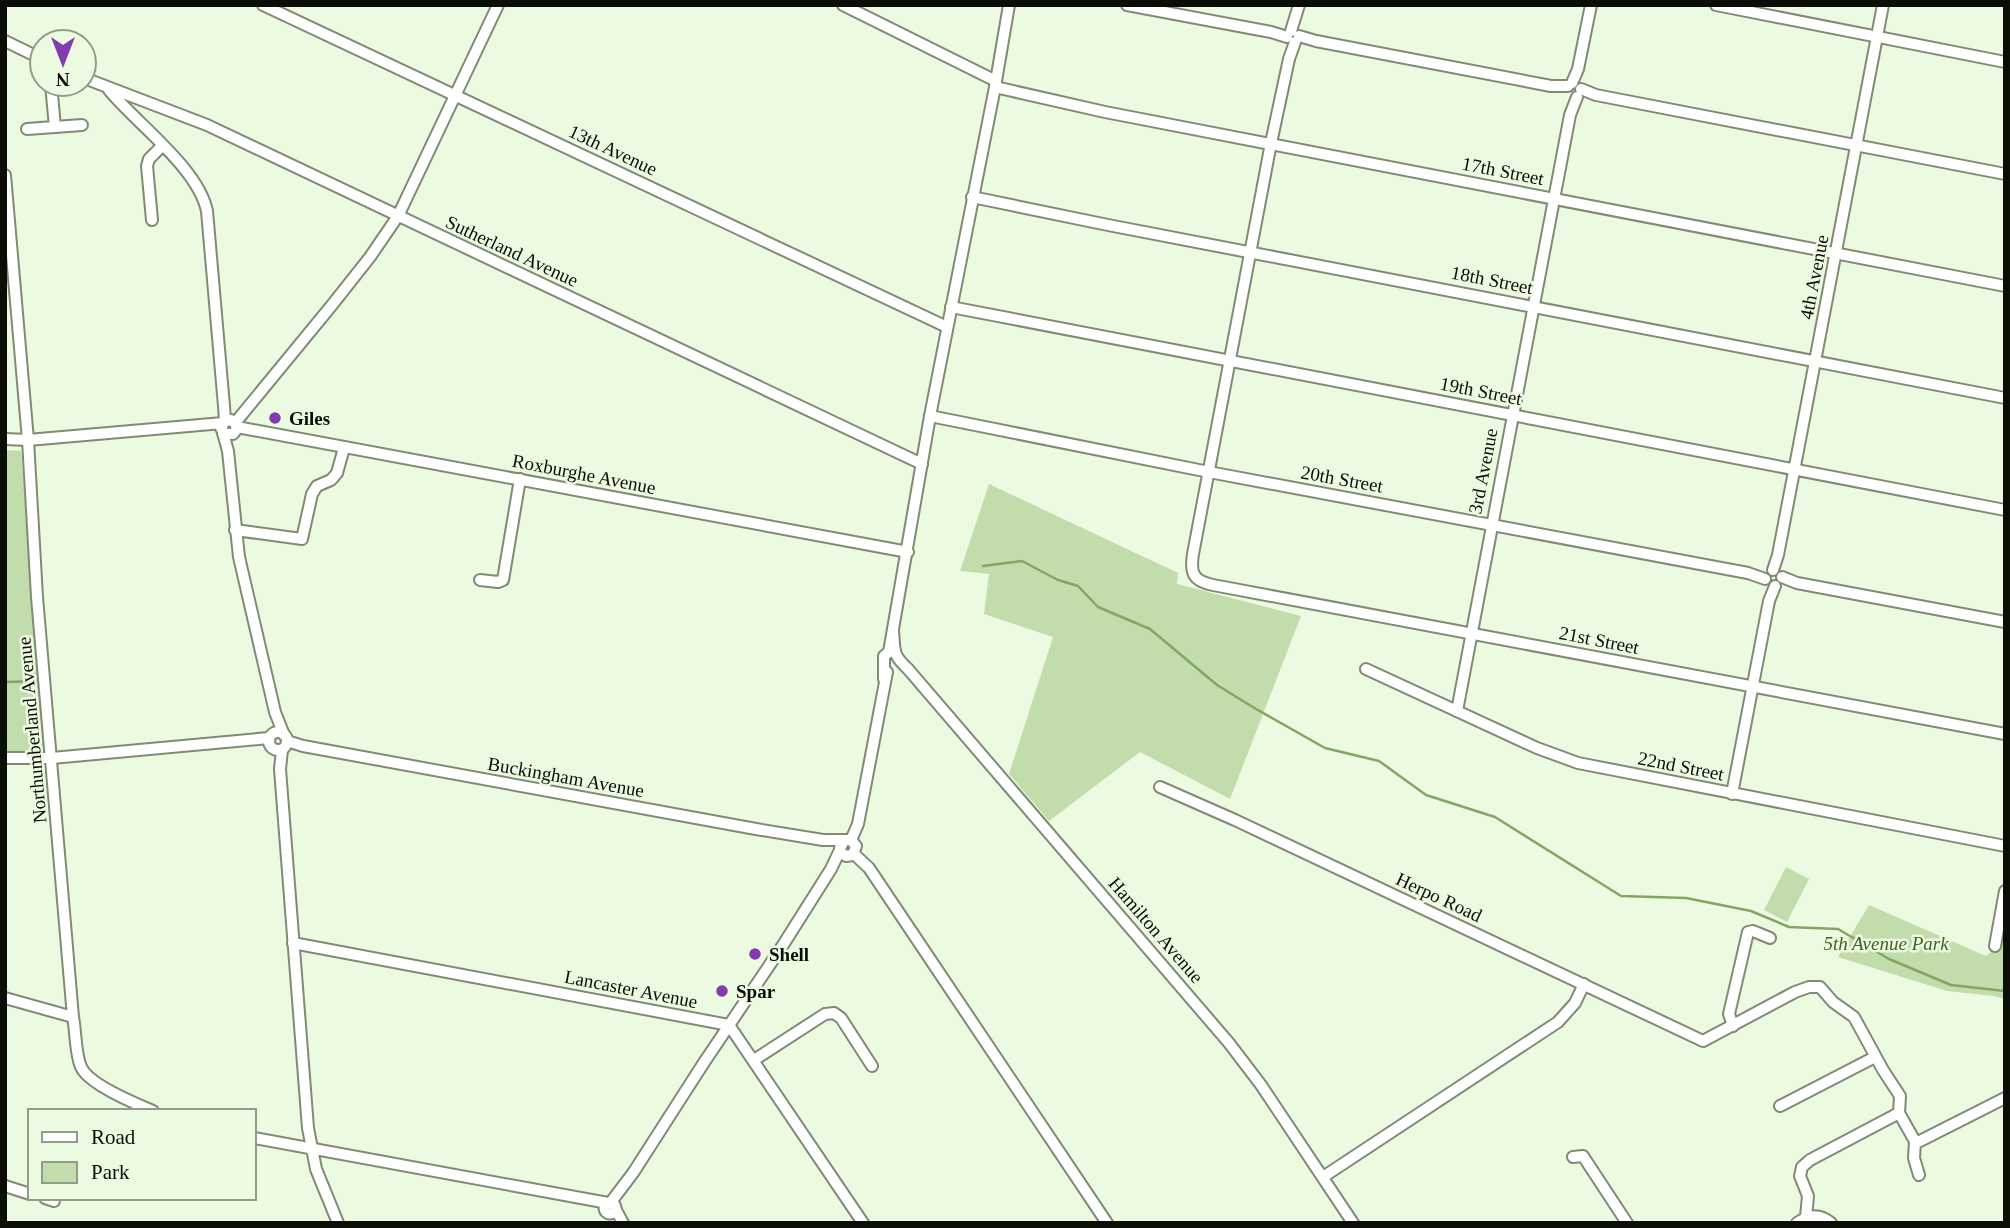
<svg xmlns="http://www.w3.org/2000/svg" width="2010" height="1228" viewBox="0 0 2010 1228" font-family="'Times New Roman',serif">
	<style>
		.green { fill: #c2dcac }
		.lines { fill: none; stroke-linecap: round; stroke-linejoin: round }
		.stream { stroke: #84a663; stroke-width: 2.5 }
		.minor-casing { stroke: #808b76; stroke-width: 14 }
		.minor { stroke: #fff; stroke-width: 10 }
		.poi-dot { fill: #843bad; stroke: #edfae2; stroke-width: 2.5 }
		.labels { text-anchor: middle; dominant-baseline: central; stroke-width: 5; stroke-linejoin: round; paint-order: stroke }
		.street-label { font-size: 19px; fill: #0a0e07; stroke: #edfae2 }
		.poi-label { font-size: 19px; font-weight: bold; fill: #0a0e07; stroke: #edfae2; text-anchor: start }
		.park-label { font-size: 19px; font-style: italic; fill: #43631d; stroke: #edfae2 }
	</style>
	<rect width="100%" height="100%" fill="#edfae2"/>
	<g class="green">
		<polygon points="5,450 21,451 44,751 5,751"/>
		<polygon points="989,484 1178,573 1177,584 1301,616 1230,799 1140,752 1049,821 1009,774 1053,637 984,614 989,574 960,571"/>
		<polygon points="1786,867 1809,879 1787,922 1764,910"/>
		<polygon points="1869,905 1986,956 2003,943 2005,932 2005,999 1993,996 1947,991 1838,957"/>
	</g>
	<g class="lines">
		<g class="stream">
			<polyline points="983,566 1022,561 1058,580 1078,586 1098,607 1150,629 1217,685 1256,709 1325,748 1379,761 1426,795 1495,817 1621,896 1686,898 1751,911 1789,927 1838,929 1889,959 1951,985 2005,991"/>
			<polyline points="5,682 40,681"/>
		</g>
		<g class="minor-casing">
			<g id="minor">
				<polyline points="263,5 947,327"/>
				<polyline points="843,5 996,81"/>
				<polyline points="1127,5 1271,32 1287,37"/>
				<polyline points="1716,5 2005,62"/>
				<polyline points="1291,31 1299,5"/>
				<polyline points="1299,36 1316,41 1551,86 1568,86"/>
				<polyline points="5,41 42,59"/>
				<path d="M1295 42 1289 59 1271 143 1193 554C1190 573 1193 581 1213 585L2005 734"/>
				<polyline points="84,78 207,125 922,464"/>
				<polyline points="1572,83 1578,69 1591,5"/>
				<polyline points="51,84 55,127"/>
				<polyline points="995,87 1105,112 2005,286"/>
				<polyline points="1581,89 1596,95 2005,174"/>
				<path d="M109 90C138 125 198 168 207 211L224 406 225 421 221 428 225 434H233L237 429 235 423 231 420 225 421"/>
				<polyline points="27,129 82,125"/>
				<path d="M5 175 28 440 37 597 73 1017C76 1032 75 1053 81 1067 88 1084 136 1104 153 1111"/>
				<polyline points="972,197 1108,225 2005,398"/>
				<polyline points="152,220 147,166 149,159 162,146"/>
				<polyline points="951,307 2005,510"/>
				<polyline points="930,416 1209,472 1748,573 1765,579"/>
				<polyline points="235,423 332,305 370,257 398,216 498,5"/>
				<polyline points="237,427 908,552"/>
				<polyline points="223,433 228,451 239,557 275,712 284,735"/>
				<polyline points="5,439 28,440 223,423"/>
				<polyline points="235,530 302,539 312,494 317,486 331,480 337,473 344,448"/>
				<polyline points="1773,570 1778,555 1883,5"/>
				<polyline points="1782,577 1797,583 2005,622"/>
				<polyline points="480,580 498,582 503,580 520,479"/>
				<path d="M893 631C895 652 892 654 908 669L1229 1043 1261 1085 1353 1223"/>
				<polyline points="1366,669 1537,748 1578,763 2005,846"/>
				<polyline points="884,679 884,656 889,652 930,416 995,87 1009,5"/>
				<polyline points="1457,711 1570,115 1577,97"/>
				<circle cx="278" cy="741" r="9"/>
				<polyline points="287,741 303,746 756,829 823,840 851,840 856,846 853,855 846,856 841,853 840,848 844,841"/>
				<polyline points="282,750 280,769 308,1128 316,1169 338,1223"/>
				<polyline points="5,758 52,758 269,738"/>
				<polyline points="1160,787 1235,820 1703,1041 1795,992 1809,987 1820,987 1833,1002 1854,1017 1883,1070 1900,1096 1899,1113 1916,1143 2005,1098"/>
				<polyline points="1732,794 1769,601 1775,586"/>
				<polyline points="851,840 858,824 887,672"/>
				<polyline points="854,854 869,868 1107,1223"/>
				<polyline points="293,943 729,1025 863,1223"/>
				<polyline points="1995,946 2005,891"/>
				<polyline points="5,998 73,1017"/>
				<polyline points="1733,1026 1729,1014 1748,932 1753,931 1770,938"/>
				<polyline points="754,1060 825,1014 834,1013 841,1018 872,1066"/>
				<polyline points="1780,1106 1875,1057"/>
				<polyline points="254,1138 608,1203"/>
				<polyline points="1915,1142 1914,1158 1919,1175"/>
				<polyline points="1573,1157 1583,1156 1627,1223"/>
				<polyline points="1323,1177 1558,1022 1575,1003 1584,984"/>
				<polyline points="5,1186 30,1194"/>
				<polyline points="45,1198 54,1201"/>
				<polyline points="611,1202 633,1173 703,1064 783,945 831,869 840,850"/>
				<circle cx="610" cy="1208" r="5.5"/>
				<polyline points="616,1210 623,1223"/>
				<polyline points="1806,1217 1808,1196 1800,1176 1802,1167 1810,1160 1899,1113"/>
				<path d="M1797 1223C1809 1215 1819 1213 1831 1223"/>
			</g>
		</g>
		<use href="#minor" class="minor"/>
	</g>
	<g class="poi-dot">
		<circle cx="275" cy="418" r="7"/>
		<circle cx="755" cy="954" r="7"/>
		<circle cx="722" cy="991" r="7"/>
	</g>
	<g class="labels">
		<g class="street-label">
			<text transform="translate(613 150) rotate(25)">13th Avenue</text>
			<text transform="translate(1503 171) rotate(11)">17th Street</text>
			<text transform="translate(512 251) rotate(25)">Sutherland Avenue</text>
			<text transform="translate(1814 277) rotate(-79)">4th Avenue</text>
			<text transform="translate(1492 280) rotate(11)">18th Street</text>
			<text transform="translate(1481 391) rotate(11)">19th Street</text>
			<text transform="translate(1483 471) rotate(-79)">3rd Avenue</text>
			<text transform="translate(584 474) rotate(11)">Roxburghe Avenue</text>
			<text transform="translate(1342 479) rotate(10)">20th Street</text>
			<text transform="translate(1599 640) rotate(11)">21st Street</text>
			<text transform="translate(32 730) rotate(-95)">Northumberland Avenue</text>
			<text transform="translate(1681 766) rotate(11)">22nd Street</text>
			<text transform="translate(566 777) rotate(10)">Buckingham Avenue</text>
			<text transform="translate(1439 897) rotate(25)">Herpo Road</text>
			<text transform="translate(1156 930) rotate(49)">Hamilton Avenue</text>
			<text transform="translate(631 989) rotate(11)">Lancaster Avenue</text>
		</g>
		<g class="poi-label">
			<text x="289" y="418">Giles</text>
			<text x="769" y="954">Shell</text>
			<text x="736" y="991">Spar</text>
		</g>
		<g class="park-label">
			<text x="1886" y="943">5th Avenue Park</text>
		</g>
	</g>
	<rect width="2010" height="1228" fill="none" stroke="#0a0e07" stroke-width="14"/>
	<rect x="28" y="1109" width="228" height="91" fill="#edfae2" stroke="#929c8a" stroke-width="2"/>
	<rect x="42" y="1132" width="35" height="10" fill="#ffffff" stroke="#929c8a" stroke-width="2"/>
	<text x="91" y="1144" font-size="21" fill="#0a0e07">Road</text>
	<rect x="42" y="1162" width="35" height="21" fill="#c2dcac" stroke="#929c8a" stroke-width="2"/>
	<text x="91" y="1179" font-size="21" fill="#0a0e07">Park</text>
	<g transform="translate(63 63) rotate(180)"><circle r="33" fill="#edfae2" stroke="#929c8a" stroke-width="2"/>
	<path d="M0-5L12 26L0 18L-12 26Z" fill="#843bad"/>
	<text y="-10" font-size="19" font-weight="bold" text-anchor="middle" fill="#0a0e07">N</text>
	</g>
</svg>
